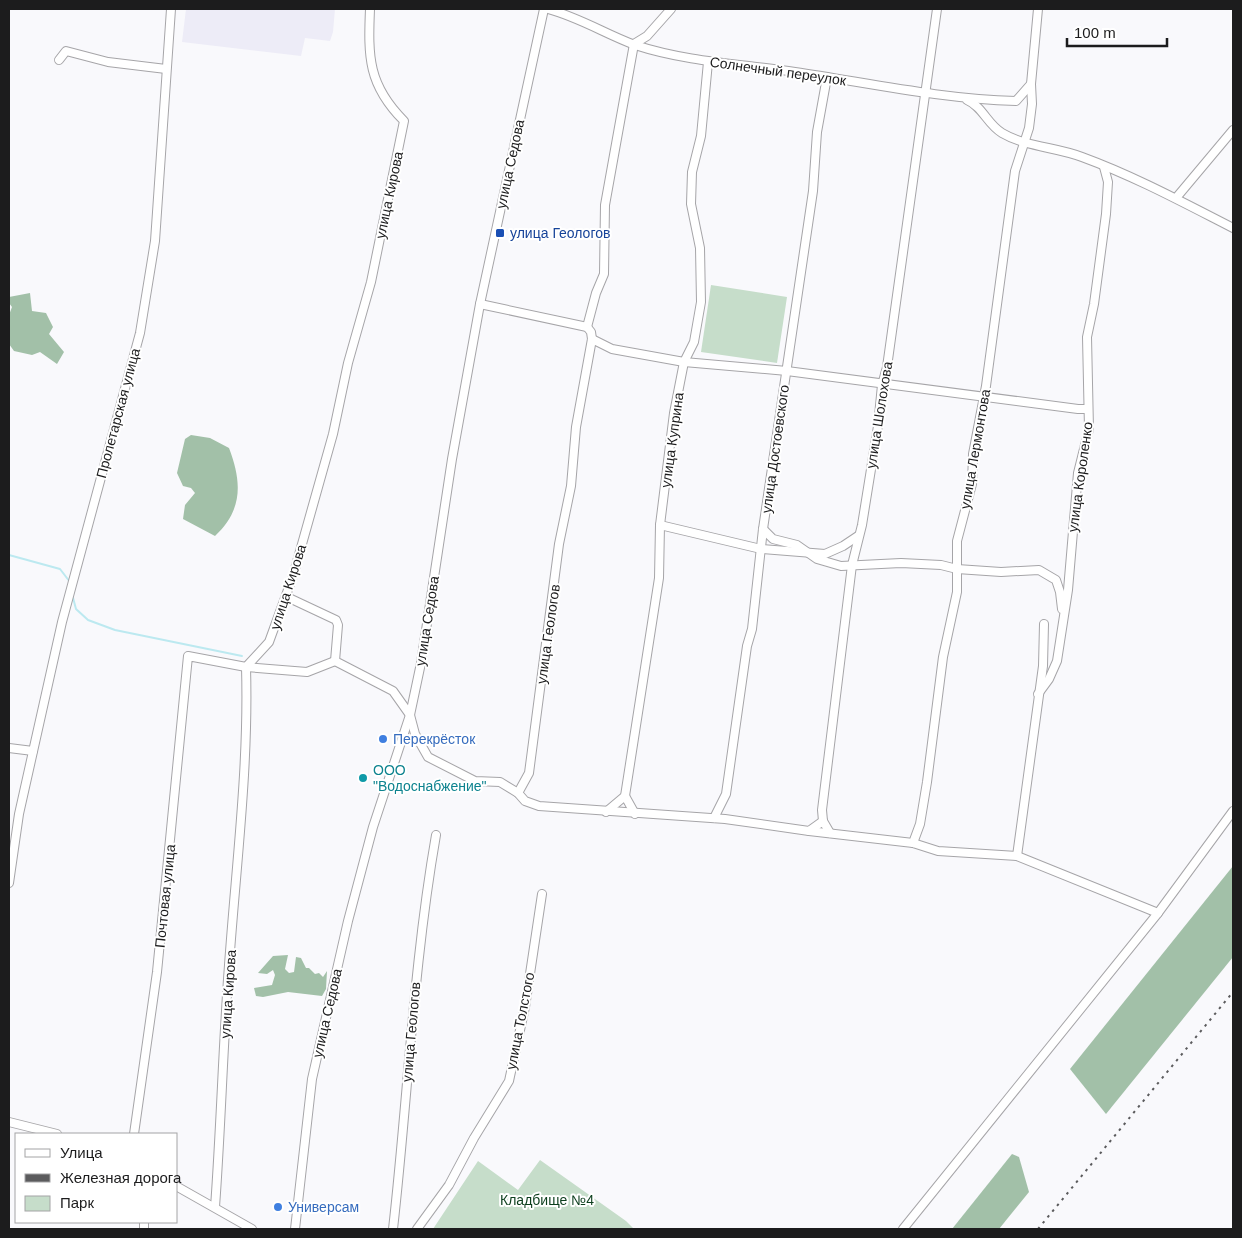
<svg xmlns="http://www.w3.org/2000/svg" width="1242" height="1238" viewBox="0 0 1242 1238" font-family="Arial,sans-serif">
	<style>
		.built { fill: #edecf7 }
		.green { fill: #c6ddca }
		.forest { fill: #a2c0a8 }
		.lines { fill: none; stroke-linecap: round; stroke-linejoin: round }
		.stream { stroke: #bce9f0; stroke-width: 2 }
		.minor-casing { stroke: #a6a5a8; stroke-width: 10 }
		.minor { stroke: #fff; stroke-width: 8 }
		.rail { stroke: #5b5b5d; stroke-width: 2; stroke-dasharray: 2.5 5; stroke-linecap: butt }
		.transit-dot { fill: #1a4fb4; stroke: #fff; stroke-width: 2 }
		.shop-dot { fill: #3f7fe0; stroke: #fff; stroke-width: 2 }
		.culture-dot { fill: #0f9aa8; stroke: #fff; stroke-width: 2 }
		.labels { text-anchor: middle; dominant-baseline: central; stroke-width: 4; stroke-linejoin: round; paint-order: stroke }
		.street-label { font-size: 14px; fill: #1c1c1d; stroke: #fff }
		.transit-label { font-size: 14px; fill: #164399; stroke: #fff; text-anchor: start }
		.shop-label { font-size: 14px; fill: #366cbe; stroke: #fff; text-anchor: start }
		.culture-label { font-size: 14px; fill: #0d838f; stroke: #fff; text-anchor: start }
		.park-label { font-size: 14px; fill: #0c3e1d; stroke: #fff }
	</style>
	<rect width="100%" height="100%" fill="#f9f9fc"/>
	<polygon class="built" points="186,9 335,9 333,32 330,41 305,38 301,56 182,42"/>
	<g class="green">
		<polygon points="711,285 787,297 777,363 701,352"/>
		<polygon points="540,1160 626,1221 634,1229 433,1229 478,1161 518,1190"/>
	</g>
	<g class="forest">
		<polygon points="30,293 32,311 46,313 53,327 49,334 64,352 57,364 40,352 32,355 14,351 9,344 9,315 12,307 9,303 9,297"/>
		<path d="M191 435 210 438 229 448C242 482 243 510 215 536L183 519 185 505 195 493 191 488 183 486 177 473 185 439Z"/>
		<polygon points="1233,866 1233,957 1106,1114 1070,1069"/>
		<polygon points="288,955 285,969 289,973 294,972 296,957 301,958 306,968 309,968 315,974 319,973 323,977 327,971 326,989 322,996 288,992 263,997 256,996 254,988 272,985 275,975 273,970 267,974 258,973 273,956"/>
		<polygon points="1012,1154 1019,1157 1029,1192 999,1229 952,1229"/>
	</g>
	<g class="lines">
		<g class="stream">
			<polyline points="9,555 60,569 70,582"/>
			<polyline points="72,594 76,609 88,620 115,630 242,656"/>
		</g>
		<g class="minor-casing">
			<g id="minor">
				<path d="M548 9C581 18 605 34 635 45 687 62 742 64 795 72 869 83 942 99 1016 101L1031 84 1038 9"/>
				<polyline points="59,60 66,51 108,62 166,69"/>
				<path d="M967 100C983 107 987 124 1002 133 1026 147 1056 147 1082 157 1134 176 1184 203 1233 228"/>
				<polyline points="1176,198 1233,130"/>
				<polyline points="480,304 587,327 591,332 592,339 576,427 571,486 559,544 529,773 518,793"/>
				<polyline points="587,327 596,293 604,274 605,205 634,44 647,36 671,9"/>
				<polyline points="592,339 612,349 684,362 787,371 1078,409 1088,409"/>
				<polyline points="660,525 761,549 825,554 843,546 858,536"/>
				<polyline points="763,529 773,539 797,545 817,559 841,566 901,563 941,565 957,569 1001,572 1039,570 1056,580 1060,592 1062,609"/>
				<polyline points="287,597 336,620 338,625 335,661 393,691 410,715 415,734 428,757 475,781 500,782 518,793 525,801 539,806 725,819 809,831 823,821 830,833"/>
				<polyline points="1038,694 1049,679 1057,661 1068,590 1078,473 1089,429 1087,337 1094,304 1106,214 1108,182 1104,167"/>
				<polyline points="9,748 33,751"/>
				<polyline points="625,796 635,814"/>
				<polyline points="606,812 625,796 659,578 660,525 674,413 684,362 694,342 701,302 700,248 691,204 692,172 701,136 708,62"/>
				<polyline points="714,818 726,794 747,646 752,629 763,529 813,191 817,132 827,77"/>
				<polyline points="823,821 822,810 852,565 862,525 878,426 882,385 887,367 937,9"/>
				<polyline points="809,831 913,843 938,851 1017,856 1158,913"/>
				<polyline points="913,843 920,824 927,782 943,657 957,592 957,541 972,484 973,454 986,386 1015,171 1029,128 1032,104 1031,84"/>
				<polyline points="1017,856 1043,666 1044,624"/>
				<polyline points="9,883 19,814 62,622 140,333 155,241 171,9"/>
				<polyline points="9,1122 57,1134"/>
				<polyline points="134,1134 157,972 188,656 246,667 307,672 335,661"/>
				<polyline points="176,1186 252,1229"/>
				<path d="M215 1207C221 1126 223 1045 229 965 236 866 249 766 246 667L269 642 293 576 333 434 348 363 371 282 404 121C368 85 368 57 370 9"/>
				<polyline points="144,1229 144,1222"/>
				<polyline points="295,1229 312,1079 348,921 373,827 410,715 421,663 452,459 480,304 544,9"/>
				<path d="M393 1229C408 1098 413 966 436 835"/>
				<polyline points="417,1229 449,1185 474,1138 509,1081 525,1007 542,894"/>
				<polyline points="903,1229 1158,913 1233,811"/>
			</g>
		</g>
		<use href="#minor" class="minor"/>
		<polyline class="rail" points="1038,1229 1233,992"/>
	</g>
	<rect class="transit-dot" x="495" y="228" width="10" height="10" rx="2.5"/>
	<g class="shop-dot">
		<circle cx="383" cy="739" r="5"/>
		<circle cx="278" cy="1207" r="5"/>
	</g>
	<circle class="culture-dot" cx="363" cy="778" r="5"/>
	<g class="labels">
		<g class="street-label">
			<text transform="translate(778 71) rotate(8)">Солнечный переулок</text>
			<text transform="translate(510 164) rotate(-78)">улица Седова</text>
			<text transform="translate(389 195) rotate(-78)">улица Кирова</text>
			<text transform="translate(118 413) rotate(-75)">Пролетарская улица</text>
			<text transform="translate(879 415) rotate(-81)">улица Шолохова</text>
			<text transform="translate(672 440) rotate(-82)">улица Куприна</text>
			<text transform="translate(775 449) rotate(-82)">улица Достоевского</text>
			<text transform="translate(975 449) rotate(-80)">улица Лермонтова</text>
			<text transform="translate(1080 477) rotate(-82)">улица Короленко</text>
			<text transform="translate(288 587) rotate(-72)">улица Кирова</text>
			<text transform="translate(427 621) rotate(-81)">улица Седова</text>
			<text transform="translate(548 634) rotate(-82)">улица Геологов</text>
			<text transform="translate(165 896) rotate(-84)">Почтовая улица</text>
			<text transform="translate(228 994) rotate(-86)">улица Кирова</text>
			<text transform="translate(327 1013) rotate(-77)">улица Седова</text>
			<text transform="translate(520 1021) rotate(-79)">улица Толстого</text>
			<text transform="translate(411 1032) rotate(-85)">улица Геологов</text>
		</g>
		<g class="transit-label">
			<text x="510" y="233">улица Геологов</text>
		</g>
		<g class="shop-label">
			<text x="393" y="739">Перекрёсток</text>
			<text x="288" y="1207">Универсам</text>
		</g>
		<g class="culture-label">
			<text x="373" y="770">ООО<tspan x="373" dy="16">"Водоснабжение"</tspan></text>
		</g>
		<g class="park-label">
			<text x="547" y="1200">Кладбище №4</text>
		</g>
	</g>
	<rect width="1242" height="1238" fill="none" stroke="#1c1c1d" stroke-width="20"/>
	<rect x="15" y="1133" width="162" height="90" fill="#ffffff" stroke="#a4a4a5"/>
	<rect x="25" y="1149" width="25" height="8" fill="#ffffff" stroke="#a4a4a5"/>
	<text x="60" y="1158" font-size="15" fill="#1c1c1d">Улица</text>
	<rect x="25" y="1174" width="25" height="8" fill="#5b5b5d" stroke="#a4a4a5"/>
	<text x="60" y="1183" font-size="15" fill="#1c1c1d">Железная дорога</text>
	<rect x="25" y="1196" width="25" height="15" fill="#c6ddca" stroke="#a4a4a5"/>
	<text x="60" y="1208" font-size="15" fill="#1c1c1d">Парк</text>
	<path d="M1067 38v8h100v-8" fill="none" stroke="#1c1c1d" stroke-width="2.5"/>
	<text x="1074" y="38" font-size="15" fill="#1c1c1d" stroke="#ffffff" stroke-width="4" paint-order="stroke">100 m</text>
</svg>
